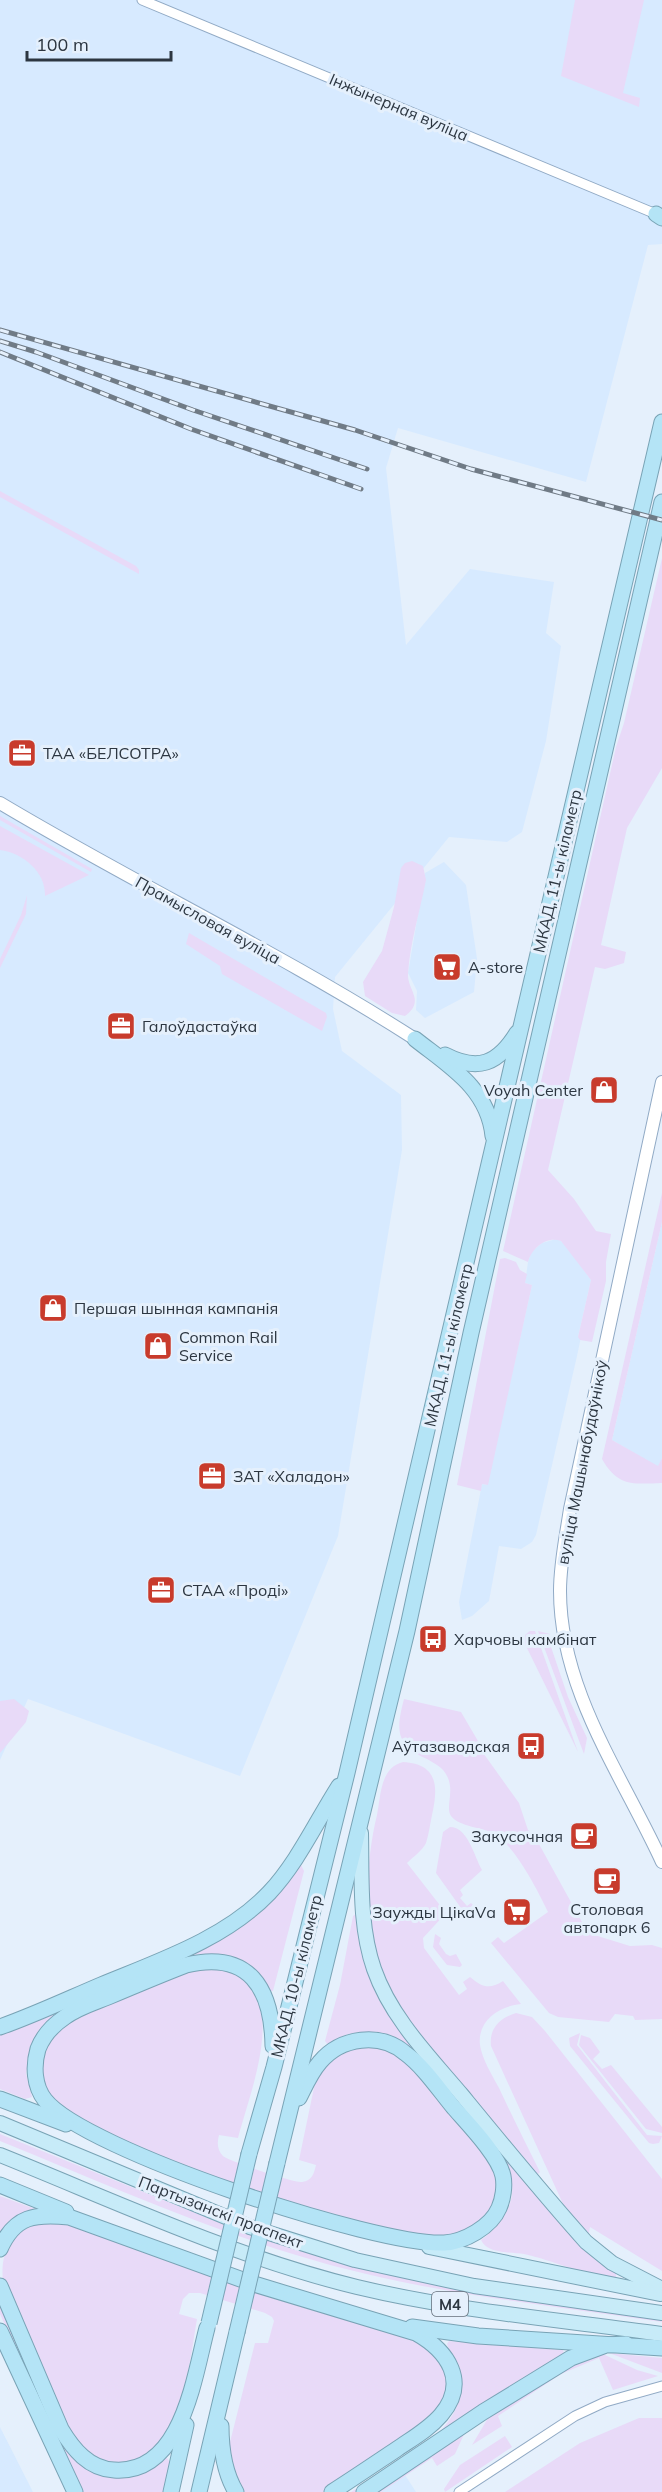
<svg xmlns="http://www.w3.org/2000/svg" width="662" height="2492" viewBox="0 0 662 2492" font-family="Mulish,sans-serif">
	<style>
		.built { fill: #d7eaff }
		.green { fill: #e8daf8 }
		.lines { fill: none; stroke-linecap: round; stroke-linejoin: round }
		.minor-casing { stroke: #91aac5; stroke-width: 11 }
		.secondary-casing { stroke: #91aac5; stroke-width: 14 }
		.primary-casing { stroke: #79a3b5; stroke-width: 16 }
		.trunk-casing { stroke: #79a3b5; stroke-width: 17 }
		.minor { stroke: #fff; stroke-width: 9 }
		.secondary { stroke: #fff; stroke-width: 12 }
		.primary { stroke: #c7ebf8; stroke-width: 14 }
		.trunk { stroke: #b4e4f6; stroke-width: 15 }
		.rail-casing { stroke: #707b86; stroke-width: 5 }
		.rail { stroke: #e5f0fc; stroke-width: 3; stroke-dasharray: 9; stroke-linecap: butt }
		.trunk-bridge-casing { stroke: #79a3b5; stroke-width: 17; stroke-linecap: butt }
		.trunk-bridge { stroke: #b4e4f6; stroke-width: 15 }
		.labels { text-anchor: middle; dominant-baseline: central; stroke-width: 6; stroke-linejoin: round; paint-order: stroke }
		.shield { fill: #e5f0fc; stroke: #646e79; stroke-width: 1.5 }
		.shield-label { font-size: 15px; font-weight: bold; fill: #2c3641 }
		.street-label { font-size: 16px; fill: #2c3641; stroke: #e5f0fc }
		.poi-label { font-size: 16px; fill: #2c3641; stroke: #e5f0fc; text-anchor: start }
	</style>
	<rect width="100%" height="100%" fill="#e5f0fc"/>
	<g class="built">
		<polygon points="0,0 662,0 662,244 648,245 586,482 398,428 386,468 406,645 470,569 554,582 546,633 561,646 546,741 522,832 507,842 449,837 335,977 333,1009 342,1051 401,1095 402,1150 338,1536 240,1776 28,1699 0,1760"/>
		<polygon points="444,862 466,885 477,959 474,992 425,1018 416,1010 417,991 408,973 425,873"/>
		<polygon points="662,1222 662,1458 658,1467 612,1440"/>
		<polygon points="556,1239 561,1241 568,1248 591,1280 578,1337 581,1337 577,1356 536,1535 532,1542 521,1549 499,1546 489,1601 472,1616 462,1620 459,1602 482,1484 487,1485 532,1285 525,1283 528,1262 531,1252 542,1243"/>
		<polygon points="0,2427 33,2492 0,2492"/>
		<polygon points="405,2475 416,2492 381,2492"/>
	</g>
	<g class="green">
		<polygon points="575,0 644,0 623,93 640,98 639,107 561,76"/>
		<polygon points="0,491 136,566 139,570 139,574 0,497"/>
		<path d="M662 558V768L627 828 601 945 626 952 624 963 605 969 595 967 548 1170 574 1199 596 1231 611 1234 606 1262V1281L592 1342 580 1340 578 1337 591 1280 561 1241C546 1236 532 1248 528 1262L503 1251 616 747 624 723Z"/>
		<polygon points="0,816 92,869 91,872 0,820"/>
		<path d="M0 826 78 869 89 875 45 896C46 872 23 853 0 850Z"/>
		<path d="M412 861 423 866 426 880C420 911 410 943 408 974 407 990 426 1001 405 1016L392 1013 365 996 363 982 382 951 394 907 401 868 405 863Z"/>
		<polygon points="27,895 26,914 0,968 0,959 21,915"/>
		<polygon points="189,933 326,1013 327,1017 322,1031 222,974 220,966 186,944"/>
		<path d="M662 1193V1222L612 1440 658 1466 662 1458V1483C633 1484 618 1487 602 1459Z"/>
		<polygon points="505,1258 516,1262 520,1270 527,1274 525,1283 532,1285 488,1485 482,1484 481,1491 457,1485 500,1259"/>
		<polygon points="530,1631 535,1631 578,1752 525,1644 525,1635"/>
		<polygon points="538,1631 550,1634 550,1644 568,1697 587,1738 584,1754"/>
		<polygon points="14,1699 29,1711 26,1722 0,1753 0,1701"/>
		<path d="M404 1699 461 1712 478 1741 476 1743 519 1803 528 1830 534 1835 588 1933 630 1946 652 1945 662 1948V2019L635 2020 633 2016 615 2014 609 2022 558 2017 549 2013 491 1943 498 1937 504 1943 548 1912C538 1891 514 1844 493 1833 481 1827 460 1827 451 1816 445 1807 455 1791 447 1776 443 1767 435 1764 427 1759 395 1744 396 1730 404 1699Z"/>
		<path d="M403 1762C439 1764 438 1788 432 1815 430 1824 429 1834 426 1843 423 1850 413 1857 407 1863L446 1913 423 1938 424 1948 459 1995 467 1989 463 1982 470 1977C482 1987 489 1990 503 1981L521 2004C500 2006 477 2020 480 2045 482 2059 492 2075 499 2088 512 2116 526 2144 540 2172L537 2175C509 2143 481 2111 453 2078 422 2041 389 2003 375 1956 363 1915 367 1855 377 1815 381 1795 380 1768 403 1762Z"/>
		<path d="M450 1827C468 1827 474 1856 482 1870L460 1890 463 1895 460 1898 467 1906 471 1903 473 1905 468 1909 461 1908 436 1873 443 1832Z"/>
		<polygon points="298,1865 301,1865 304,1871 273,1991 270,1991 251,1967 242,1961 223,1954 200,1954 189,1956 72,2007 31,2051 26,2073 32,2097 25,2099 0,2089 0,2035 187,1953"/>
		<path d="M356 1914 359 1917C357 1970 386 2015 419 2054L616 2272V2278C589 2277 552 2260 524 2254 511 2252 487 2254 481 2240 510 2218 523 2190 502 2157L388 2037C369 2028 345 2031 328 2045L325 2041 340 1985 353 1916Z"/>
		<polygon points="435,1934 441,1938 439,1944 446,1954 450,1956 456,1954 462,1965 460,1967 447,1965 433,1947"/>
		<path d="M223 1967C231 1972 246 1977 251 1984 279 2023 249 2096 238 2138L219 2135C217 2142 217 2150 223 2156 228 2161 295 2183 302 2182 312 2181 314 2173 316 2165L299 2160 317 2073 338 2054 360 2046 385 2048 405 2059 489 2157 498 2174 497 2201 480 2224 449 2238 397 2234 225 2183 77 2121 43 2092 39 2069 48 2041 75 2017 183 1971Z"/>
		<path d="M516 2013 532 2017 545 2031 662 2179V2271L590 2227 588 2237 569 2217 491 2046C489 2028 500 2018 516 2013Z"/>
		<polygon points="580,2033 577,2045 647,2135 662,2136 659,2143 653,2144 649,2143 570,2046 569,2038"/>
		<polygon points="581,2035 590,2038 600,2052 593,2059 602,2069 611,2065 662,2127 662,2133 646,2129 579,2045"/>
		<path d="M0 2134 213 2220 286 2244 662 2318V2322C540 2304 415 2292 296 2255 195 2224 98 2181 0 2141Z"/>
		<polygon points="0,2196 38,2210 0,2236"/>
		<path d="M42 2223H62L89 2230 254 2292 308 2309 409 2335 427 2346 444 2367 448 2392 435 2416 327 2492H241C232 2479 229 2458 230 2442L255 2343H268L274 2321 272 2317 265 2313 200 2293H189L183 2299 179 2314 197 2319C189 2363 183 2456 125 2462 100 2464 85 2452 71 2433L3 2282C0 2251 11 2230 42 2223Z"/>
		<polygon points="0,2305 62,2440 92,2469 166,2457 170,2462 163,2492 81,2492 0,2314"/>
		<path d="M449 2341 563 2350 564 2354 357 2492H351L438 2434C470 2399 461 2383 447 2344Z"/>
		<polygon points="609,2353 662,2358 662,2373"/>
		<polygon points="603,2354 637,2370 658,2376 613,2390 599,2358 561,2374 498,2416 502,2426 472,2445 494,2408 576,2363"/>
		<polygon points="639,2418 662,2418 662,2492 505,2492 580,2443"/>
		<polygon points="465,2432 455,2454 437,2466 432,2458 381,2492 368,2492"/>
		<polygon points="505,2436 512,2447 445,2492 444,2489 460,2465"/>
	</g>
	<g class="lines">
		<g class="minor-casing">
			<g id="minor">
				<polyline points="142,0 656,214"/>
				<polyline points="459,2492 575,2416 605,2402 662,2386"/>
			</g>
		</g>
		<g class="secondary-casing">
			<g id="secondary">
				<path d="M0 803C137 885 281 953 415 1039"/>
				<path d="M662 1082 570 1509C566 1536 560 1563 560 1591 560 1690 622 1775 662 1862"/>
			</g>
		</g>
		<g class="primary-casing">
			<g id="primary">
				<path d="M361 1833C362 1878 359 1926 374 1969 391 2018 430 2057 462 2095 503 2145 543 2194 586 2242L612 2263 662 2289"/>
				<polyline points="0,2123 250,2227 355,2260 474,2286 662,2313"/>
				<path d="M0 2155C117 2202 234 2257 357 2287 457 2311 561 2320 662 2334"/>
				<polyline points="429,2247 660,2294"/>
			</g>
		</g>
		<g class="trunk-casing">
			<g id="trunk">
				<polyline points="656,214 662,218"/>
				<path d="M415 1039C449 1066 488 1088 493 1136"/>
				<path d="M445 1055C478 1072 498 1064 517 1033"/>
				<path d="M0 2027C34 2015 68 1999 101 1985 159 1961 225 1939 269 1893 298 1862 316 1822 339 1786"/>
				<path d="M273 2046C272 1988 249 1950 186 1965 160 1975 134 1986 108 1997 93 2003 77 2008 65 2017 53 2025 43 2036 38 2049 33 2066 34 2086 45 2100 84 2150 377 2246 444 2243 464 2242 491 2227 499 2208 503 2199 505 2186 503 2176 499 2156 468 2124 454 2108 439 2090 424 2067 405 2053 380 2032 341 2037 320 2062 311 2072 305 2086 299 2098"/>
				<polyline points="0,2099 66,2124"/>
				<polyline points="249,2154 274,2067 347,1773 662,422"/>
				<polyline points="277,2163 407,1631 471,1333 662,502"/>
				<polyline points="0,2185 66,2212"/>
				<path d="M0 2249C15 2215 35 2214 69 2217L254 2284 416 2333C448 2351 469 2382 441 2415 429 2429 413 2438 397 2449 376 2463 354 2478 332 2492"/>
				<path d="M0 2286 61 2429C73 2449 89 2469 114 2470 182 2475 194 2377 207 2328"/>
				<polyline points="412,2327 478,2336 662,2348"/>
				<polyline points="0,2331 75,2492"/>
				<path d="M221 2426C221 2449 224 2472 236 2492"/>
				<polyline points="171,2492 186,2425"/>
				<polyline points="199,2492 237,2332"/>
				<polyline points="364,2492 483,2412 571,2358 606,2345 626,2344"/>
			</g>
		</g>
		<use href="#minor" class="minor"/>
		<use href="#secondary" class="secondary"/>
		<use href="#primary" class="primary"/>
		<use href="#trunk" class="trunk"/>
		<g class="rail-casing">
			<g id="rail">
				<polyline points="0,330 355,430 471,469 662,520"/>
				<polyline points="0,341 36,352 193,410 367,469"/>
				<polyline points="0,352 191,429 361,489"/>
			</g>
		</g>
		<use href="#rail" class="rail"/>
		<g class="trunk-bridge-casing">
			<g id="trunk-bridge">
				<polyline points="209,2323 249,2154"/>
				<polyline points="237,2332 277,2163"/>
			</g>
		</g>
		<use href="#trunk-bridge" class="trunk-bridge"/>
	</g>
	<defs>
		<g id="office-square" transform="scale(1.5)"><rect x="-9" y="-9" width="18" height="18" rx="4" fill="#c83b2c" stroke="#e5f0fc"/><path d="M-6-3h4V-5.5h4V-3h4V5H-6ZM-1-4.5V-3h2v-1.5ZM-6 0V1H6V0Z" fill="#fff"/></g>
		<g id="supermarket-square" transform="scale(1.5)"><rect x="-9" y="-9" width="18" height="18" rx="4" fill="#c83b2c" stroke="#e5f0fc"/><path d="M-6-5.5h2.5l.6 2H6L4.5 2H-2.5L-4.4-4H-6ZM-1.5 3.2a1.3 1.3 0 1 0 .1 0ZM3 3.2a1.3 1.3 0 1 0 .1 0Z" fill="#fff"/></g>
		<g id="shop-square" transform="scale(1.5)"><rect x="-9" y="-9" width="18" height="18" rx="4" fill="#c83b2c" stroke="#e5f0fc"/><path d="M-5-2.5h2.3a2.7 3.5 0 0 1 5.4 0H5L5.5 6h-11ZM-1.5-2.5h3a1.5 2.3 0 0 0-3 0Z" fill="#fff"/></g>
		<g id="bus-square" transform="scale(1.5)"><rect x="-9" y="-9" width="18" height="18" rx="4" fill="#c83b2c" stroke="#e5f0fc"/><path d="M-5-6H5V4H4V6H2V4H-2V6H-4V4H-5ZM-3.5-4V0h7V-4ZM-3.5 1.2v1.5H-2V1.2ZM2 1.2v1.5H3.5V1.2Z" fill="#fff"/></g>
		<g id="cafe-square" transform="scale(1.5)"><rect x="-9" y="-9" width="18" height="18" rx="4" fill="#c83b2c" stroke="#e5f0fc"/><path d="M-5.5-4.5H6V0H3Q3 3.5 0 3.5H-2.5Q-5.5 3.5-5.5 0ZM3-3.2v2h1.7v-2ZM-6 4.5H4V6H-6Z" fill="#fff"/></g>
	</defs>
	<g fill-rule="evenodd">
		<use href="#office-square" x="22" y="753"/>
		<use href="#supermarket-square" x="447" y="967"/>
		<use href="#office-square" x="121" y="1026"/>
		<use href="#shop-square" x="604" y="1090"/>
		<use href="#shop-square" x="53" y="1308"/>
		<use href="#shop-square" x="158" y="1346"/>
		<use href="#office-square" x="212" y="1476"/>
		<use href="#office-square" x="161" y="1590"/>
		<use href="#bus-square" x="433" y="1639"/>
		<use href="#bus-square" x="531" y="1746"/>
		<use href="#cafe-square" x="584" y="1836"/>
		<use href="#cafe-square" x="607" y="1881"/>
		<use href="#supermarket-square" x="517" y="1912"/>
	</g>
	<g class="labels">
		<rect class="shield" x="432" y="2292" width="36" height="24" rx="4.5"/>
		<g class="shield-label">
			<text x="450" y="2304">М4</text>
		</g>
		<g class="street-label">
			<text transform="translate(399 107) rotate(23)">Інжынерная вуліца</text>
			<text transform="translate(557 871) rotate(-77)">МКАД, 11-ы кіламетр</text>
			<text transform="translate(208 920) rotate(29)">Прамысловая вуліца</text>
			<text transform="translate(448 1345) rotate(-77)">МКАД, 11-ы кіламетр</text>
			<text transform="translate(582 1462) rotate(-79)">вуліца Машынабудаўнікоў</text>
			<text transform="translate(296 1976) rotate(-76)">МКАД, 10-ы кіламетр</text>
			<text transform="translate(221 2212) rotate(21)">Партызанскі праспект</text>
		</g>
		<g class="poi-label">
			<text x="43" y="753">ТАА «БЕЛСОТРА»</text>
			<text x="468" y="967">А-store</text>
			<text x="142" y="1026">Галоўдастаўка</text>
			<text x="583" y="1090" text-anchor="end">Voyah Center</text>
			<text x="74" y="1308">Першая шынная кампанія</text>
			<text x="179" y="1337">Common Rail<tspan x="179" dy="18">Service</tspan></text>
			<text x="233" y="1476">ЗАТ «Халадон»</text>
			<text x="182" y="1590">СТАА «Проді»</text>
			<text x="454" y="1639">Харчовы камбінат</text>
			<text x="510" y="1746" text-anchor="end">Аўтазаводская</text>
			<text x="563" y="1836" text-anchor="end">Закусочная</text>
			<text x="607" y="1909" text-anchor="middle">Столовая<tspan x="607" dy="18">автопарк 6</tspan></text>
			<text x="496" y="1912" text-anchor="end">Заужды ЦікаVа</text>
		</g>
	</g>
	<path d="M27 51v9h144v-9" fill="none" stroke="#2c3641" stroke-width="3"/>
	<text x="36" y="51" font-size="18" fill="#2c3641" stroke="#e5f0fc" stroke-width="4.5" paint-order="stroke">100 m</text>
</svg>
